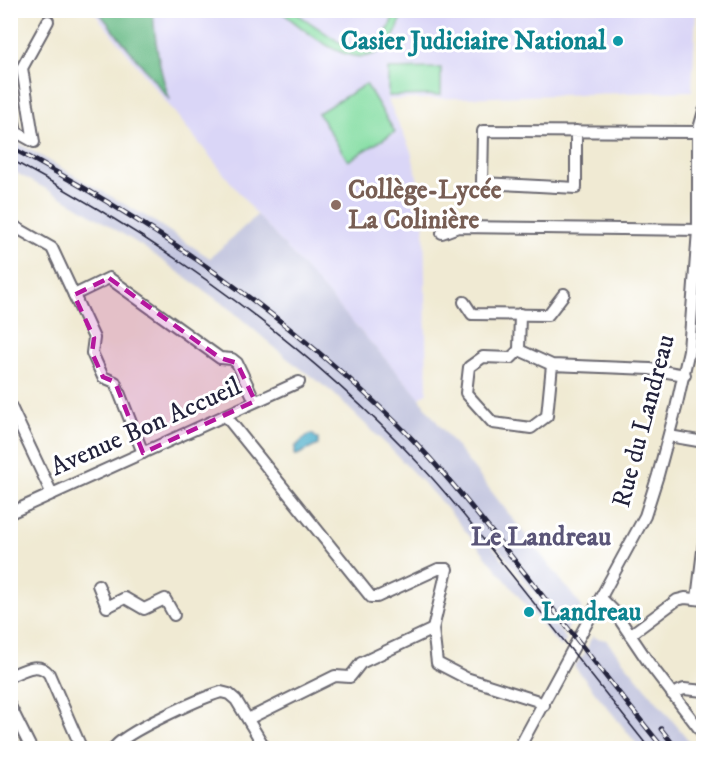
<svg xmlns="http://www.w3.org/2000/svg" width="714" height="759" viewBox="0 0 714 759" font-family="'IM FELL DW Pica',serif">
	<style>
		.built { fill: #dad6f7 }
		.industrial { fill: #c0c2dd }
		.green { fill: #83dda2; stroke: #52806e; stroke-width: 1.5 }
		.forest { fill: #6abc88; stroke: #466f62; stroke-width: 1.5 }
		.water { fill: #4aadca; stroke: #366882; stroke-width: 1.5 }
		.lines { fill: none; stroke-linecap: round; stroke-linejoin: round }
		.minor-casing { stroke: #6a6870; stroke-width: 14 }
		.minor { stroke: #fff; stroke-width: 10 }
		.tram { stroke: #22223b; stroke-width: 1.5 }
		.rail-casing { stroke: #22223b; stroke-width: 5 }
		.rail { stroke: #fff; stroke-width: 3; stroke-dasharray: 9; stroke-linecap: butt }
		.marked { fill: #b5179e; fill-opacity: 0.2; stroke: #b5179e; stroke-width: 4.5; stroke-dasharray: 12 8; stroke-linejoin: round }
		.culture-dot { fill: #0f9aa8; stroke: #fff; stroke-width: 2 }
		.education-dot { fill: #8d6e63; stroke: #fff; stroke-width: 2 }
		.labels { text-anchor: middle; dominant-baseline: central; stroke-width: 6; stroke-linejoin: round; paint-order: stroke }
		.culture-label { font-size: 26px; font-weight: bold; fill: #0d838f; stroke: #fff; text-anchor: end }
		.education-label { font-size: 26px; font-weight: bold; fill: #785e54; stroke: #fff; text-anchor: start }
		.street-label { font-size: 26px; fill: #22223b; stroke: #fff }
		.neighbourhood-label { font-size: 27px; font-weight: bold; fill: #5a5578; stroke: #fff }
	</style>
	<rect width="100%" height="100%" fill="#fff"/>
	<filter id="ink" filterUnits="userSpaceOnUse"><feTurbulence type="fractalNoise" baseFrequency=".0167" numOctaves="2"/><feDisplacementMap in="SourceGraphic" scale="12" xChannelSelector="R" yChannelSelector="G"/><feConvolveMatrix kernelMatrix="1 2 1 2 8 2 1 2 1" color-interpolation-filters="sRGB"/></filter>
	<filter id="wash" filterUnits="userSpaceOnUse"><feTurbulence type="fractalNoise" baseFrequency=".008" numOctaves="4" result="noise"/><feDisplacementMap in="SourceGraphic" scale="24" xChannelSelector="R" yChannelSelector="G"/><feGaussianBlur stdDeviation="1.35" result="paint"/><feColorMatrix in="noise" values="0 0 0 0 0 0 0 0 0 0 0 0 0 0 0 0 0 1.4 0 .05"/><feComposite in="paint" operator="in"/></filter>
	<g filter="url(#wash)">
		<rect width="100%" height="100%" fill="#f0ead3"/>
		<polygon class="built" points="93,11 696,11 692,91 388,100 411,151 421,195 424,220 427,393 420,398 257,215"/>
		<g class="industrial">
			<polygon points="11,139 152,220 210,258 257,215 420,398 426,408 582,607 565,632 493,542 490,543 567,640 560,647 446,507 387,445 332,392 288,359 230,309 142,246 76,205 11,170"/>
			<polygon points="592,635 596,638 606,640 695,748 640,748 574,666 583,656 589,644 589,642 592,638"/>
		</g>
		<g class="green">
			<path d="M280 11H293L339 42 359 48 379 42 389 28 395 11H402C401 24 397 34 388 44 357 80 306 30 280 11Z"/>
			<polygon points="441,68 441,95 388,96 388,69"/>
			<polygon points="366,84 395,132 348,161 318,113"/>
		</g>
		<path class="forest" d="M98 11H153C155 42 159 71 170 100Z"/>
		<path class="water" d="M312 434 318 439V445L295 456V447C300 443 306 435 312 434Z"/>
	</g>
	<g filter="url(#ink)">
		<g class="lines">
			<g class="minor-casing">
				<g id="minor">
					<polyline points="10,100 16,132 34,142 22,68 48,21"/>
					<polyline points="576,131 576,188 482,183 483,131 698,132"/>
					<polyline points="10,224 52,248 94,338 92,353 103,377 115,382 143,453"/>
					<polyline points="442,233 458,227 702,230"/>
					<polyline points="74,295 109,278 220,358 232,359 237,363 255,401"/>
					<polyline points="464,302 472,314 548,315 564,294"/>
					<polyline points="519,350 520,314"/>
					<polyline points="552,365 519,350 511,358 483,357 469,367 466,393 493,423 531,428 547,416 552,365 650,369 685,375"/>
					<polyline points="10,405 52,494"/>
					<polyline points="225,415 371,597 377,597 438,569 447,569 433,629 437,663 466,678 535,700 544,705"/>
					<polyline points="669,436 704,442"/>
					<polyline points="10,513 299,382"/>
					<polyline points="98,585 107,607 125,598 144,609 165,599 174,615"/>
					<polyline points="601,598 614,611 649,663 704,735"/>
					<polyline points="697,599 704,542"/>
					<polyline points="630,635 677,600 685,598 704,600"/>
					<path d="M10 676C24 670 38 661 49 674L80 745"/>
					<polyline points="672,694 684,689 704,691"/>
					<polyline points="10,706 31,748"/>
					<polyline points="248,719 335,676 350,677 361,663 433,629"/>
					<path d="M114 748C123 733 201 698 221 692L229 694 236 700 265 748"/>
					<polyline points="519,748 645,516 658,475 676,408 689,350 698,230 698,132 704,111"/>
				</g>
			</g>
			<use href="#minor" class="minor"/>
			<path class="tram" d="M10 159C161 240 305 341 422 467 455 502 484 541 514 578 559 635 604 692 649 748"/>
			<g class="rail-casing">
				<g id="rail">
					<path d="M10 147C145 218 272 305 383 410 430 454 471 506 511 556 562 620 612 685 663 748"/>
					<polyline points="661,729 676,748"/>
				</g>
			</g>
			<use href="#rail" class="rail"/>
		</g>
	</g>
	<path class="marked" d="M109 278 220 358 237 363 255 401 143 453 115 382 103 377 92 353 94 338 74 295Z"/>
	<g class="culture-dot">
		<circle cx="618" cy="41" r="6"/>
		<circle cx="529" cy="612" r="6"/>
	</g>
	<circle class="education-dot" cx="336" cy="205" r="6"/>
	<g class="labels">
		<g class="culture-label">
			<text x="606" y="41">Casier Judiciaire National</text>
			<text x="541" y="612" text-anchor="start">Landreau</text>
		</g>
		<g class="education-label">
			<text x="348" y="190">Collège-Lycée<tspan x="348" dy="30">La Colinière</tspan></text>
		</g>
		<g class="street-label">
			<text transform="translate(644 421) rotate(-75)">Rue du Landreau</text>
			<text transform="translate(146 427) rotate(-24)">Avenue Bon Accueil</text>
		</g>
		<g class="neighbourhood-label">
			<text x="541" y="537">Le Landreau</text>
		</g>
	</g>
	<rect width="714" height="759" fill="none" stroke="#fff" stroke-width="36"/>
</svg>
